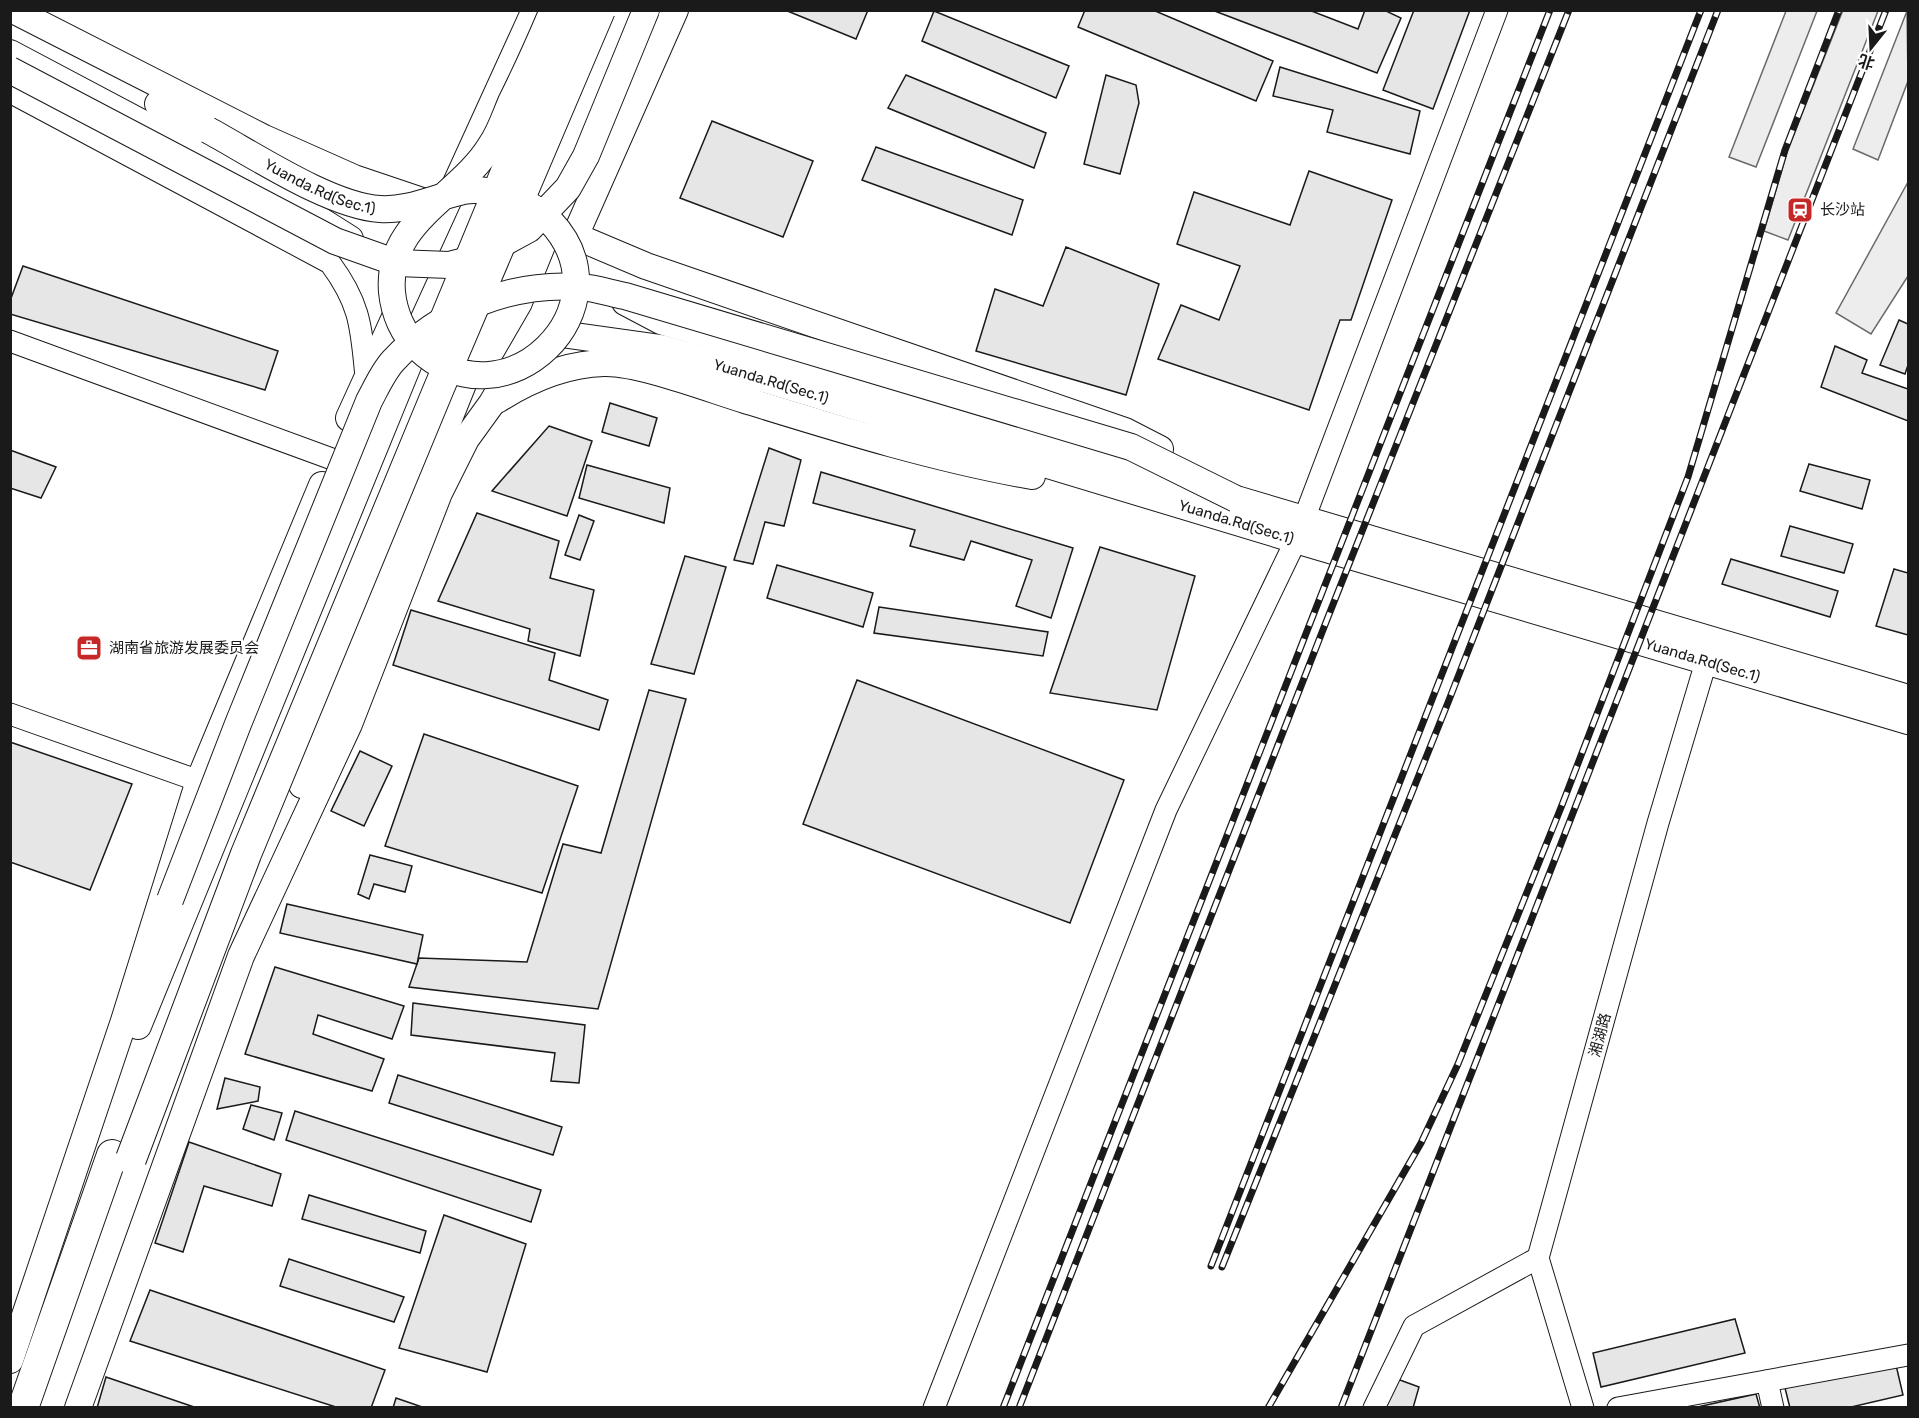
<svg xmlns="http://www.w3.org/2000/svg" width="1919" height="1418" viewBox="0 0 1919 1418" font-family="Rubik,'Noto Sans SC',sans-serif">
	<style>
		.parking { fill: #ededed; stroke: #6a6a6a; stroke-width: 1.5 }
		.building { fill: #e6e6e6; stroke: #1a1a1a; stroke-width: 1.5 }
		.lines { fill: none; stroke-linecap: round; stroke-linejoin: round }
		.minor-casing { stroke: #1a1a1a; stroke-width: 23 }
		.major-casing { stroke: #1a1a1a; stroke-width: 28 }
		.highway-casing { stroke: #1a1a1a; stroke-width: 32 }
		.minor { stroke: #fff; stroke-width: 21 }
		.major { stroke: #fff; stroke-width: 26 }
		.highway { stroke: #fff; stroke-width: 30 }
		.rail-casing { stroke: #1a1a1a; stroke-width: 7 }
		.rail { stroke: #fff; stroke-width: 4.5; stroke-dasharray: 14; stroke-linecap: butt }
		.major-bridge-casing { stroke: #1a1a1a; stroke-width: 28; stroke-linecap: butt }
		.highway-bridge-casing { stroke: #1a1a1a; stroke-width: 32; stroke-linecap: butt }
		.major-bridge { stroke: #fff; stroke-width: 26 }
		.highway-bridge { stroke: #fff; stroke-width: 30 }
		.labels { text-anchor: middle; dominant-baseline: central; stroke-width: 4.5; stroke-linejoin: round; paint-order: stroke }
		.street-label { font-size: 15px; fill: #1a1a1a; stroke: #fff }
		.poi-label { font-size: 15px; fill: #1a1a1a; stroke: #fff; text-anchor: start }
	</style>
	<rect width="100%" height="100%" fill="#fff"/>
	<g class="parking">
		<polygon points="1843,10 1878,11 1788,240 1764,231 1787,152"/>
		<polygon points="1786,11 1817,11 1756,167 1729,157"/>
		<polygon points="1907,11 1908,81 1878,160 1853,149"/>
		<polygon points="1908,182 1908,276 1871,334 1836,313"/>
	</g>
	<g class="building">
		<polygon points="785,10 868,10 856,39"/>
		<polygon points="1085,10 1153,10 1273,61 1256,101 1078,27"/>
		<polygon points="1212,10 1309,10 1358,29 1365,10 1384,10 1401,18 1377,73"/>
		<polygon points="1414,10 1470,10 1433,109 1383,90"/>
		<polygon points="934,11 1069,66 1056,98 922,41"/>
		<polygon points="1280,67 1420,111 1410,154 1327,132 1333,110 1273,96"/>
		<polygon points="906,75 1046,133 1034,168 888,108"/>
		<polygon points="1106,75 1136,85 1139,103 1120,174 1084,164"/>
		<polygon points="712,121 813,161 783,237 680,198"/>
		<polygon points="876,147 1023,200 1012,235 862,180"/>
		<polygon points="1309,171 1392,200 1351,320 1340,320 1309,410 1158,359 1181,305 1219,320 1240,266 1177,244 1194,192 1290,225"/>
		<polygon points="1066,247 1159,284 1126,395 976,351 995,289 1043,306"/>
		<polygon points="23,266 278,351 265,390 10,314 10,301"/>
		<polygon points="1899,320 1908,324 1908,365 1905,374 1880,365"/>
		<polygon points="1835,346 1867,360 1862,373 1908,389 1908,421 1821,387"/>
		<polygon points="610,403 657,418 649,446 602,432"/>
		<polygon points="549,426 592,441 567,516 492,491"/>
		<polygon points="769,448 801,460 784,526 765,522 753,564 734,560"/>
		<polygon points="10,450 56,467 41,498 10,488"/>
		<polygon points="1809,464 1870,480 1862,509 1800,491"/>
		<polygon points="587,465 670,488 664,523 579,498"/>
		<polygon points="821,472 1073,548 1051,618 1016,606 1032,560 971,541 964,560 910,546 915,530 813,503"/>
		<polygon points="477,513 559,541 550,578 594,590 580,656 528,641 530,629 438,601"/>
		<polygon points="579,515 594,521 580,560 565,555"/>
		<polygon points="1790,526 1853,544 1844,573 1781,556"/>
		<polygon points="1100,547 1195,576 1157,710 1050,693"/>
		<polygon points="685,556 726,567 694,674 651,664"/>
		<polygon points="1731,559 1838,591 1830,617 1722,584"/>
		<polygon points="777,565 873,593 863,627 767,598"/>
		<polygon points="1894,569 1908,573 1908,635 1876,626"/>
		<polygon points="879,607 1048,632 1043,656 874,633"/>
		<polygon points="411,610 555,653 549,680 608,700 599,730 393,665"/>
		<polygon points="857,680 1124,780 1070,923 803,824"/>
		<polygon points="649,690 686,699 598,1009 409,987 419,958 527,962 563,844 601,853"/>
		<polygon points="424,734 578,786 542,893 385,846"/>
		<polygon points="10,742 132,784 90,890 10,862"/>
		<polygon points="360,751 392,766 364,826 331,811"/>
		<polygon points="370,855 412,866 405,892 374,884 369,899 358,894"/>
		<polygon points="287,904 423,935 417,964 280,933"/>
		<polygon points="275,967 404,1006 392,1039 318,1015 313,1034 384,1059 372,1091 245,1054"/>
		<polygon points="413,1003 585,1025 579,1083 551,1081 555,1053 411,1035"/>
		<polygon points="398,1075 562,1127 553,1155 389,1103"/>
		<polygon points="225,1078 260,1087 258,1101 217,1109"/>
		<polygon points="251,1105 282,1113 274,1140 243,1129"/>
		<polygon points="295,1111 541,1190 531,1222 286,1140"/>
		<polygon points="189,1142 281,1174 272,1206 204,1186 183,1252 155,1243"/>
		<polygon points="309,1195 426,1231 420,1253 302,1219"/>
		<polygon points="444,1215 526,1244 487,1372 399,1348"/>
		<polygon points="289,1259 404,1297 394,1322 280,1286"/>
		<polygon points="150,1290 385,1370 371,1408 339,1408 130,1341"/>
		<polygon points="1735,1319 1745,1353 1601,1387 1593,1353"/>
		<polygon points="1896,1365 1903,1395 1847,1408 1790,1408 1785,1388"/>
		<polygon points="1389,1376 1419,1387 1413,1408 1379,1408"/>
		<polygon points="106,1377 197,1408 97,1408"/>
		<polygon points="1756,1394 1760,1408 1693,1408"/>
		<polygon points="396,1398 425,1408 393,1408"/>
	</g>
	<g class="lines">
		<g class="minor-casing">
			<g id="minor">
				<path d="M10 92 330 263C361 305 361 327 366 377"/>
				<polyline points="10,341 332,459"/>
				<polyline points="10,714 199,781"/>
				<polyline points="1767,1381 1773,1408"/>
				<polyline points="934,1408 1166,810 1296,540 1497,10"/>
				<polyline points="1374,1408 1414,1326 1538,1258"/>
				<polyline points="1583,1408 1538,1258 1658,823 1706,662"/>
				<polyline points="1618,1408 1908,1355"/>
			</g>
		</g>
		<g class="major-casing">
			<g id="major">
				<polyline points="13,10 264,138 354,178 437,206"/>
				<polyline points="10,53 293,203 350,239"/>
				<polyline points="158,104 208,130"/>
				<polyline points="535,208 622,10"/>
				<polyline points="575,236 646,266 1125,431 1160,449"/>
				<polyline points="625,302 661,321 1209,491 1908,698"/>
				<path id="s1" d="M561 334 661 348 1296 540 1908 721"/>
				<path d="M497 400C530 379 565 364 604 363 639 362 709 389 745 400 839 429 935 459 1032 476"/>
				<polyline points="349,418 535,10"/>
				<polyline points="302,785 467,374"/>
				<polyline points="138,1026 416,346"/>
				<polyline points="10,1360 124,1021 199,781 322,485"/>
				<polyline points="78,1408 241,956 349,724 439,493 466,439 492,403 543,315 575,236 675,10"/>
			</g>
		</g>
		<g class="highway-casing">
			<polyline id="highway" points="23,1408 112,1155"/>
		</g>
		<use href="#minor" class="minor"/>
		<use href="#major" class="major"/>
		<use href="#highway" class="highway"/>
		<g class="rail-casing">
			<g id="rail">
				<polyline points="1211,1266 1701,10"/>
				<polyline points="1222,1267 1449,700 1718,10"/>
				<polyline points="1003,1408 1550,10"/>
				<polyline points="1019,1408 1328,617 1569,10"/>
				<polyline points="1268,1408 1421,1143 1458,1064 1562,805 1688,477 1785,150 1839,10"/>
				<polyline points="1341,1408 1886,10"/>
			</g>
		</g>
		<use href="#rail" class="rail"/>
		<g class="major-bridge-casing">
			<g id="major-bridge">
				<polyline points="10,70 335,241 397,263 449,265 476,258 529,229 568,188 586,156 646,10"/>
				<path id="s2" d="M208 130C254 155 330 206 380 209 408 211 436 197 463 191 490 186 531 201 550 221 631 306 505 431 418 348 403 334 394 313 392 292 386 220 459 198 491 145 500 132 505 116 511 102 526 72 540 41 553 10"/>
				<path d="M170 900 238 724 369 401C376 388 383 372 393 361 440 310 511 282 580 287 595 288 610 293 625 296L1131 447 1236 499"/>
			</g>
		</g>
		<g class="highway-bridge-casing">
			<g id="highway-bridge">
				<polyline points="434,346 573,10"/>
				<polyline points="131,1159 246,854 439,388 600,10"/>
			</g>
		</g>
		<use href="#major-bridge" class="major-bridge"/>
		<use href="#highway-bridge" class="highway-bridge"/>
	</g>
	<defs>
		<g id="station-square" transform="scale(1.35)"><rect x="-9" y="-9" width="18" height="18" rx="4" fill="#c62828" stroke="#fff"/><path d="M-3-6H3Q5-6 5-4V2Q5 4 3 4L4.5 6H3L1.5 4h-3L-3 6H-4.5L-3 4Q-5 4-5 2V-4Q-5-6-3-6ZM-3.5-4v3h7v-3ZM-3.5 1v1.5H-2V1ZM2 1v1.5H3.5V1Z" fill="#fff"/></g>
		<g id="office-square" transform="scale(1.35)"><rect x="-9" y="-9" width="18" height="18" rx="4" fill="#c62828" stroke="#fff"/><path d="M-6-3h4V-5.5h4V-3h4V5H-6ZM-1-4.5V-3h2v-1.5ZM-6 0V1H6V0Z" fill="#fff"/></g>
	</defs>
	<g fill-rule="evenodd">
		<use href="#station-square" x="1800" y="210"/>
		<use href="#office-square" x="89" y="648"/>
	</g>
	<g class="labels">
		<g class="street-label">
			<text stroke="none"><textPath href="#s2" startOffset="126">Yuanda.Rd(Sec.1)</textPath></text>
			<text stroke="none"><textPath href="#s1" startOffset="216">Yuanda.Rd(Sec.1)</textPath></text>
			<text stroke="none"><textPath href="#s1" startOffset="702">Yuanda.Rd(Sec.1)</textPath></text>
			<text stroke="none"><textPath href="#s1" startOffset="1188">Yuanda.Rd(Sec.1)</textPath></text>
			<text transform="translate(1600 1035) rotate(-75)">湘湖路</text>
		</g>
		<g class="poi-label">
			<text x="1820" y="210">长沙站</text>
			<text x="109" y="648">湖南省旅游发展委员会</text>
		</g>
	</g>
	<rect width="1919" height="1418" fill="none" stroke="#1a1a1a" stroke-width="24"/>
	<g transform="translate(1871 48) rotate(198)" stroke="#ffffff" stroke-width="4.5" paint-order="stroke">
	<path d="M0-4.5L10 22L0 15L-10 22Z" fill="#1a1a1a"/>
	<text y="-9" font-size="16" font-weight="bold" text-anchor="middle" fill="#1a1a1a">北</text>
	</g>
</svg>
